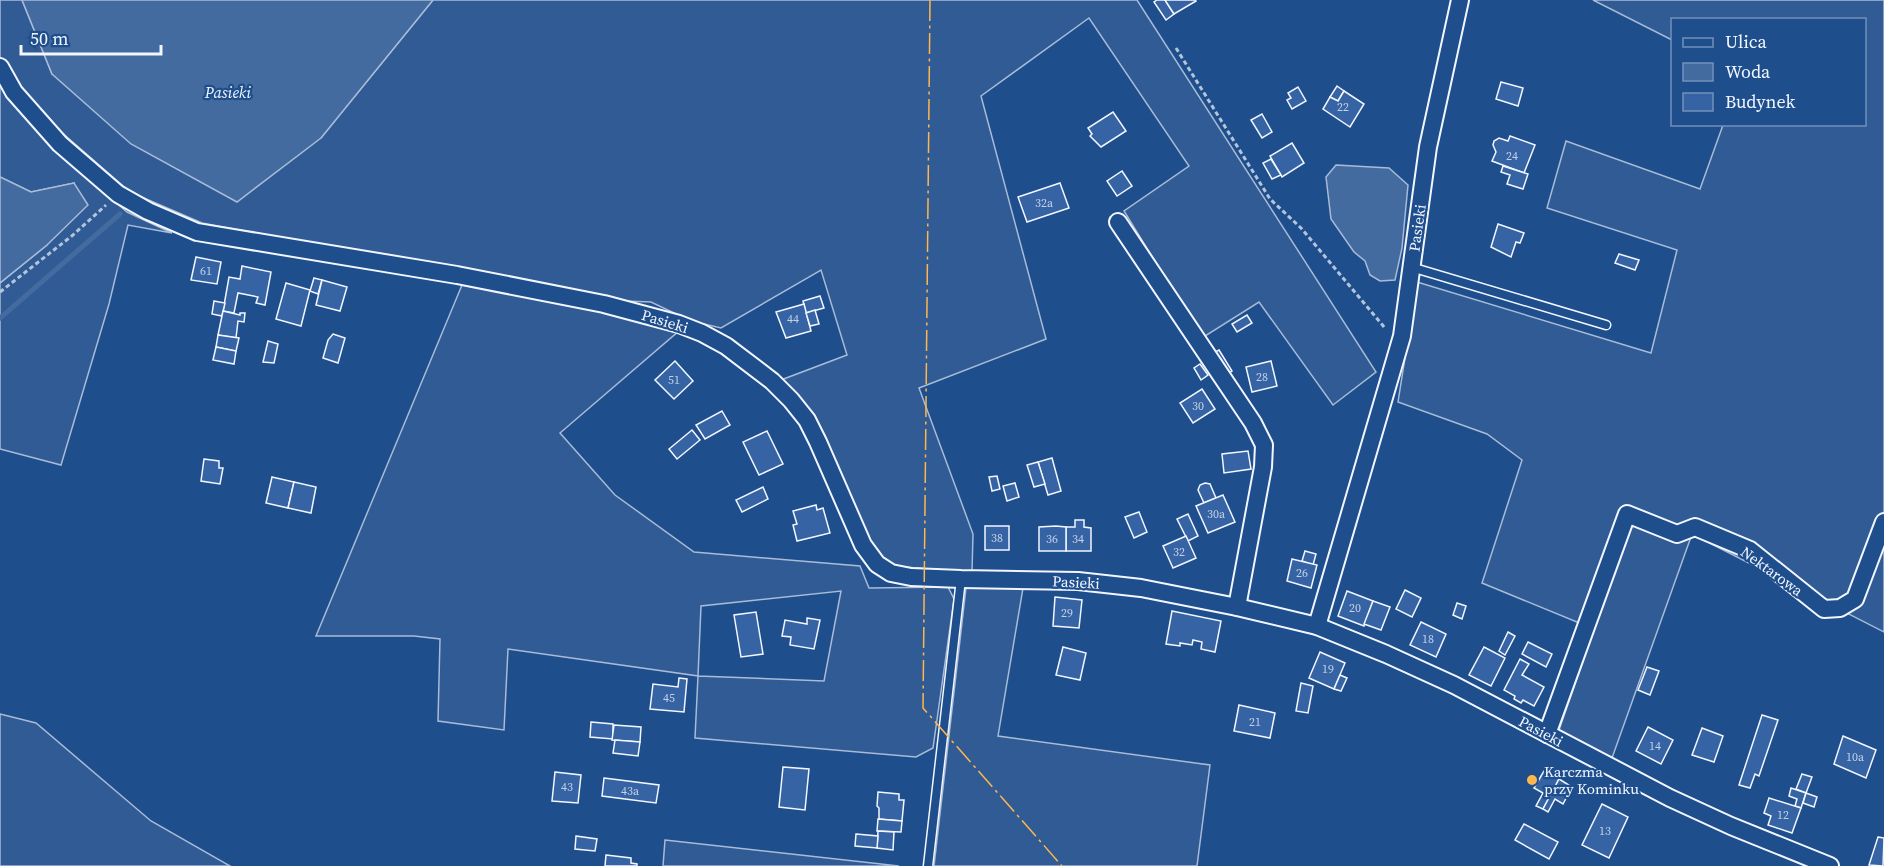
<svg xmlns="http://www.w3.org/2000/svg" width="1884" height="866" viewBox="0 0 1884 866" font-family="'Source Serif 4',serif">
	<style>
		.built { fill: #305b95; stroke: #a8bbd7; stroke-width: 1.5; fill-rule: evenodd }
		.water { fill: #446ba0; stroke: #a8bbd7; stroke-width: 1.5 }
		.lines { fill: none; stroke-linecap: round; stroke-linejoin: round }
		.stream { stroke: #446ba0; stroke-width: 5 }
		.building { fill: #3563a3; stroke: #f2f6ff; stroke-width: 1.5 }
		.service-casing { stroke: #f2f6ff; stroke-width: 11 }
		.minor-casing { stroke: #f2f6ff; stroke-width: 20 }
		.path { stroke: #b3c4dc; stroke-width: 3; stroke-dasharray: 4.5 3; stroke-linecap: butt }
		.service { stroke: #1f4e8c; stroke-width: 8 }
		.minor { stroke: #1f4e8c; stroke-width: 16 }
		.power { stroke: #ffb74d; stroke-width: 1.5; stroke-dasharray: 21 4.5 3 4.5; stroke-linecap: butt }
		.poi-dot { fill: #ffb74d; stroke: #1f4e8c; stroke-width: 2 }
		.labels { text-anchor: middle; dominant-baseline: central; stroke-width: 4.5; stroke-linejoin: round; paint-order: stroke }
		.number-label { font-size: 12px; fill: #c3d1e8 }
		.street-label { font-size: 15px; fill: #f2f6ff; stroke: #1f4e8c }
		.poi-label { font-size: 15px; fill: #f2f6ff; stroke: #1f4e8c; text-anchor: start }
		.water-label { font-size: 16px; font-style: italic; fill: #f2f6ff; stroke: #1f4e8c }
	</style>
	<rect width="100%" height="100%" fill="#1f4e8c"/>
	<g class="built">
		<polygon points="0,0 22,0 52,74 321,138 433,0 1137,0 1376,372 1333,405 1259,302 1202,338 1124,211 1189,166 1089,18 981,96 1046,339 919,388 973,534 972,572 890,566 871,546 781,380 847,355 821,270 721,328 691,321 651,302 624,301 202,223 130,192 45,118 41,136 127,212 172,233 128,225 109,304 61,465 0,449 0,283 47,245 74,183 31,192 0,177"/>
		<polygon points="1593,0 1884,0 1884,632 1692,534 1612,758 1558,733 1594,629 1482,583 1522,460 1487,434 1398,402 1417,282 1651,353 1677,250 1547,208 1566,141 1700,189 1723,125 1864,124 1864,20 1672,20 1672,40"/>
		<path d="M462 285 603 310 680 330 560 433 615 495 694 552 860 566 869 588 948 587 954 599 933 748 916 757 695 738 698 676 508 649 504 730 438 721 440 639 414 636H316ZM841 591 824 681 698 676 701 606Z"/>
		<polygon points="966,588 1023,588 998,736 1210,765 1197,866 934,866"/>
		<polygon points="0,714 36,723 151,821 230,866 0,866"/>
		<polygon points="665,840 899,866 663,866"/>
	</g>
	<g class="water">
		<polygon points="22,0 433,0 321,138 237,202 131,144 52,74"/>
		<polygon points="1336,165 1389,168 1408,185 1402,248 1395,280 1380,281 1370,275 1365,261 1354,252 1331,219 1326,177"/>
		<polygon points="0,177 31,192 74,183 88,205 47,245 0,283"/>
	</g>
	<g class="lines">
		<polyline class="stream" points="0,318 120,214"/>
	</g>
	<g class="building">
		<polygon points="1157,0 1165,0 1174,14 1166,20 1154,2"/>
		<polygon points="1165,0 1195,0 1196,1 1174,14"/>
		<polygon points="1501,82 1523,88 1518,106 1496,99"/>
		<polygon points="1337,86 1344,91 1338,101 1330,97"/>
		<polygon points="1298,87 1306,101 1292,109 1287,100 1291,98 1288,93"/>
		<polygon points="1344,91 1364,104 1350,127 1323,109 1330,97 1338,101"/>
		<polygon points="1113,112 1126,131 1101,147 1090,136 1092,134 1088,128"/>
		<polygon points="1262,114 1272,132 1262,138 1251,120"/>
		<polygon points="1510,136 1535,145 1524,173 1492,161 1496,152 1493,145 1494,141 1499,138 1508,141"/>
		<polygon points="1292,143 1304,163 1282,177 1270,156"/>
		<polygon points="1271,159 1281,175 1272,179 1263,163"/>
		<polygon points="1503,166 1528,174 1523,189 1507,184 1510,175 1501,172"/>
		<polygon points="1122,171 1132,186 1117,196 1107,181"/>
		<polygon points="1060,183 1069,208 1027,222 1018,197"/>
		<polygon points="1498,224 1524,233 1520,243 1516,242 1511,257 1491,247"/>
		<polygon points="1619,254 1639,260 1635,270 1615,263"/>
		<polygon points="196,257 221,262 217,284 191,280"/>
		<polygon points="242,266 271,272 265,305 256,303 258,297 238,293 234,313 223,311 229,277 240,279"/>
		<polygon points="314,278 322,280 318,294 310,291"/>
		<polygon points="322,280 347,287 340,311 316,305"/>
		<polygon points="286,283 310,290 301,326 276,319"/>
		<polygon points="820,296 824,308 806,313 803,301"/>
		<polygon points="214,301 225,303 222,316 212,314"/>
		<polygon points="804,304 811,331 786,338 776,312"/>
		<polygon points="815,310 819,324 810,326 806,313"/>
		<polygon points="223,311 240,315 240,313 245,313 244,322 238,321 236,338 218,335"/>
		<polygon points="1247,315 1252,323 1237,332 1232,324"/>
		<polygon points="333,334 345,338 338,363 323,358 328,340"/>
		<polygon points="218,335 239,338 236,351 216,347"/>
		<polygon points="268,341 278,344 274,363 263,362"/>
		<polygon points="216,347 236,351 234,364 213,360"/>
		<polygon points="1219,350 1232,371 1226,375 1213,353"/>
		<polygon points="675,361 693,381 674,399 655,380"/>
		<polygon points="1271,361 1277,386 1252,392 1246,367"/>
		<polygon points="1200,364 1208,375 1201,380 1194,368"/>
		<polygon points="1202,389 1215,409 1193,423 1180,403"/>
		<polygon points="722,411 730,425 705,439 696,425"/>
		<polygon points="692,430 700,440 677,459 669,449"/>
		<polygon points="767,431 783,464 759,475 743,442"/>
		<polygon points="1248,451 1251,469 1224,473 1222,454"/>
		<polygon points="1052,458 1061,491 1048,495 1038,462"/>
		<polygon points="204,459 219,461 219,468 223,468 220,484 201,481"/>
		<polygon points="1038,462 1045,484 1034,487 1027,465"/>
		<polygon points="997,476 1000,489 992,491 989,477"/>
		<polygon points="272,477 294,482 288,508 266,503"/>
		<polygon points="294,482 316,487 311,513 288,508"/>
		<polygon points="1015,483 1019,497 1007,501 1003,486"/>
		<polygon points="1205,483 1210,484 1216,498 1204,503 1198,490 1200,485"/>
		<polygon points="763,487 768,499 742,512 736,500"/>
		<polygon points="1223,495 1235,522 1208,533 1196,506"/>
		<polygon points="816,505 817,510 823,508 830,533 797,541 793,525 797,524 793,511"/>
		<polygon points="1139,512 1147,532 1134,538 1125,517"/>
		<polygon points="1188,514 1198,536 1188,541 1177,519"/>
		<polygon points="1075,520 1084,520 1084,527 1091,528 1091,551 1066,551 1066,527 1075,527"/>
		<rect x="985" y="526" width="24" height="24"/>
		<polygon points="1056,526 1066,527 1066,551 1039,551 1039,527"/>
		<polygon points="1186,536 1196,558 1173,568 1163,546"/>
		<polygon points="1305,551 1316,554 1313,565 1302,561"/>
		<polygon points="1292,559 1317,565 1311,588 1287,581"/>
		<polygon points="1405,590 1421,598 1412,617 1396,609"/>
		<polygon points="1347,591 1373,601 1364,626 1338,616"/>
		<polygon points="1055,597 1082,600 1079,628 1053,626"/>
		<polygon points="1373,601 1390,607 1381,630 1364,624"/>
		<polygon points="1457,603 1466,606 1462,619 1453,615"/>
		<polygon points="1172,611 1221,621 1215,652 1201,649 1202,642 1193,640 1192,645 1180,643 1180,646 1166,644"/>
		<polygon points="756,612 763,654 741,657 734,615"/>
		<polygon points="807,618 820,620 814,649 790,645 791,637 782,636 785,620 807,624"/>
		<polygon points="1421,622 1446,634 1436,657 1410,645"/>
		<polygon points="1508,632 1515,636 1505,655 1499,651"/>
		<polygon points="1528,642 1552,654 1546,667 1522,654"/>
		<polygon points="1063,647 1086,653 1080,680 1056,675"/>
		<polygon points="1484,647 1505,658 1491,686 1469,675"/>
		<polygon points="1320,652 1345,663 1334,689 1309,678"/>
		<polygon points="1520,659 1529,664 1522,675 1544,687 1534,706 1523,700 1521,703 1514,699 1515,696 1504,690"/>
		<polygon points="1647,667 1659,671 1650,695 1638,690"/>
		<polygon points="1340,675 1347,678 1341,691 1334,689"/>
		<polygon points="679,678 687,679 684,712 650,709 653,684 678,687"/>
		<polygon points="1301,683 1313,686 1308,713 1296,711"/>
		<polygon points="1239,705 1275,713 1270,738 1234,731"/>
		<polygon points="1762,715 1778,720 1759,776 1755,774 1750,788 1739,785"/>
		<polygon points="591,722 613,724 613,739 590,737"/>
		<polygon points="614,725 641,727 640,742 612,740"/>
		<polygon points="1648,727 1673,740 1661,764 1636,751"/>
		<polygon points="1702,728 1723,736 1714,762 1692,755"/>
		<polygon points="1843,736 1876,750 1866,778 1834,764"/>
		<polygon points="615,740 640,742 638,756 613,753"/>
		<polygon points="783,767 809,769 805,810 779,807"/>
		<polygon points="1544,771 1559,779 1543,809 1536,806 1543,793 1534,788"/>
		<polygon points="555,772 581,775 578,803 552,801"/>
		<polygon points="1802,774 1812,777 1806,793 1796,789"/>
		<polygon points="604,778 659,785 656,803 602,796"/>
		<polygon points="1559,779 1572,787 1563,804 1555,799 1548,812 1543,809"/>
		<polygon points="1791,788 1806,793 1801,808 1795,806 1797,799 1789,796"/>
		<polygon points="878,792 899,794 899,800 904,800 902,821 879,819 879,808 877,806"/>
		<polygon points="1806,793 1817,797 1814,807 1803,803"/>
		<polygon points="1769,798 1801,808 1792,833 1768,825 1771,816 1764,813"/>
		<polygon points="1602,804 1628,817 1609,858 1582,845"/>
		<polygon points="878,819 902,821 901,832 877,831"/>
		<polygon points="1524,824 1558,842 1549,859 1515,840"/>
		<polygon points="878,831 894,832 893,850 877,848"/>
		<polygon points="856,834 878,836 877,848 855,846"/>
		<polygon points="576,836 597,839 595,851 575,849"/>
		<polygon points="1878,837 1884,838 1883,866 1869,865"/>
		<polygon points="606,855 631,858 631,863 637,864 637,866 605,866"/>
	</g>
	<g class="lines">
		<g class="service-casing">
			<g id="service">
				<polyline points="1411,267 1606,325"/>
				<polyline points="928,866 961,579"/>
			</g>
		</g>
		<g class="minor-casing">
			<g id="minor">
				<polyline points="0,67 14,92 60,144 118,194 148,211 197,232 457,275 604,304 679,324 702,333 726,346 772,381 791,400 807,420 818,442 863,545 877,564 891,573 911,577 961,579 1078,581 1141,588 1237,607 1317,626 1386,654 1454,685 1670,798 1731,826 1830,866"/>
				<polyline points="1118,222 1253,423 1264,445 1263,467 1237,607"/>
				<polyline points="1317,626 1402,336 1428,147 1460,0"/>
				<polyline points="1547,734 1627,514 1677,534 1695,527 1750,550 1824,609 1840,608 1855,599 1884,522"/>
			</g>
		</g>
		<g class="path">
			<polyline points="1176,48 1270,199 1301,228 1385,328"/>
			<polyline points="0,292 73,235 106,205"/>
		</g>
		<use href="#service" class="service"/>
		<use href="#minor" class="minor"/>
		<polyline class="power" points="930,0 923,708 1062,866"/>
	</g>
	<circle class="poi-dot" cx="1532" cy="780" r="6"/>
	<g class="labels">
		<g class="number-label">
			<text x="1343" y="107">22</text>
			<text x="1512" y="156">24</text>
			<text x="1044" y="203">32a</text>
			<text x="206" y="271">61</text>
			<text x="793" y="319">44</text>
			<text x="1262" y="377">28</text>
			<text x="674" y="380">51</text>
			<text x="1198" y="406">30</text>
			<text x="1216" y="514">30a</text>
			<text x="997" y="538">38</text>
			<text x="1052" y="539">36</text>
			<text x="1078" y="539">34</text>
			<text x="1179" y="552">32</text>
			<text x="1302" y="573">26</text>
			<text x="1355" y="608">20</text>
			<text x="1067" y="613">29</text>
			<text x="1428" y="639">18</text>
			<text x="1328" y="669">19</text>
			<text x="669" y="698">45</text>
			<text x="1255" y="722">21</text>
			<text x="1655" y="746">14</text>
			<text x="1855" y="757">10a</text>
			<text x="567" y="787">43</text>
			<text x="630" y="791">43a</text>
			<text x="1783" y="815">12</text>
			<text x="1605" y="831">13</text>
		</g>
		<g class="street-label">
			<text transform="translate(1417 228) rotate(-82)">Pasieki</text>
			<text transform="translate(665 321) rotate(17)">Pasieki</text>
			<text transform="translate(1772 571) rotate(36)">Nektarowa</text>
			<text transform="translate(1076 582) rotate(3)">Pasieki</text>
			<text transform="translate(1541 731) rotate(28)">Pasieki</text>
		</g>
		<g class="poi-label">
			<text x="1544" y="771">Karczma<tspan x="1544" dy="17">przy Kominku</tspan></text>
		</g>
		<g class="water-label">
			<text x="228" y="92">Pasieki</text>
		</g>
	</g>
	<rect x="1671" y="18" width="195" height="108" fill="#1f4e8c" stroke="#7391ba" stroke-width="1.5"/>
	<rect x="1683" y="38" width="30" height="9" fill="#1f4e8c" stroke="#7391ba" stroke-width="1.5"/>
	<text x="1725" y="48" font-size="18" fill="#f2f6ff">Ulica</text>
	<rect x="1683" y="63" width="30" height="18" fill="#446ba0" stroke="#7391ba" stroke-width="1.5"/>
	<text x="1725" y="78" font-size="18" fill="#f2f6ff">Woda</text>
	<rect x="1683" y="93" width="30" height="18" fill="#3563a3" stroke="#7391ba" stroke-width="1.5"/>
	<text x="1725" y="108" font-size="18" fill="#f2f6ff">Budynek</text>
	<path d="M21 45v9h140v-9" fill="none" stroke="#f2f6ff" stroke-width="3"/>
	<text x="30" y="45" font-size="18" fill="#f2f6ff" stroke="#1f4e8c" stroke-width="4.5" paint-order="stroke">50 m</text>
</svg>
